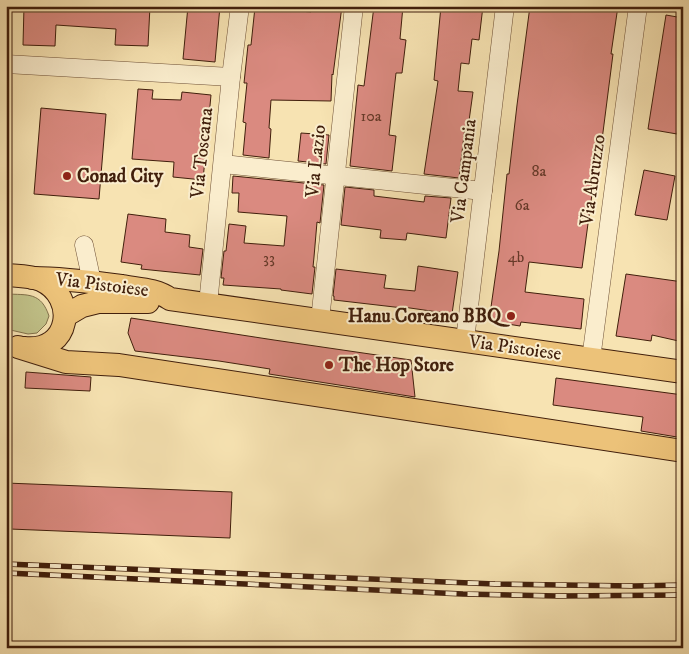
<svg xmlns="http://www.w3.org/2000/svg" width="689" height="654" viewBox="0 0 689 654" font-family="'IM FELL DW Pica',serif">
	<style>
		.green { fill: #c1c289; stroke: #81704a }
		.building { fill: #da8a80; stroke: #411f0c }
		.lines { fill: none; stroke-linecap: round; stroke-linejoin: round }
		.minor-casing { stroke: #6e5036; stroke-width: 19 }
		.major-casing { stroke: #411f0c; stroke-width: 24 }
		.minor { stroke: #faedcd; stroke-width: 18 }
		.major { stroke: #ecc279; stroke-width: 22 }
		.rail-casing { stroke: #411f0c; stroke-width: 5.5 }
		.rail { stroke: #faedcd; stroke-width: 4; stroke-dasharray: 11; stroke-linecap: butt }
		.poi-dot { fill: #8f2418; stroke: #faedcd; stroke-width: 2 }
		.labels { text-anchor: middle; dominant-baseline: central; stroke-width: 4; stroke-linejoin: round; paint-order: stroke }
		.number-label { font-size: 16px; fill: #673a29 }
		.street-label { font-size: 19px; fill: #411f0c; stroke: #faedcd }
		.poi-label { font-size: 19px; font-weight: bold; fill: #411f0c; stroke: #faedcd; text-anchor: start }
	</style>
	<rect width="100%" height="100%" fill="#f7e3b2"/>
	<filter id="stains"><feTurbulence type="fractalNoise" baseFrequency=".004" numOctaves="4"/><feColorMatrix values="0 0 0 0 .2 0 0 0 0 .09 0 0 0 0 .02 0 0 0 .5 -.17"/></filter>
	<radialGradient id="worn" r=".72"><stop offset=".6" stop-color="#630" stop-opacity="0"/><stop offset="1" stop-color="#630" stop-opacity=".3"/></radialGradient>
	<path class="green" d="M6 294C28 295 41 292 49 316L46 324 37 333 28 334 6 329Z"/>
	<g class="building">
		<polygon points="24,6 150,6 148,46 115,45 116,29 56,25 55,46 23,45"/>
		<polygon points="188,6 220,6 215,62 183,59"/>
		<polygon points="312,6 342,6 333,75 332,74 331,101 271,100 269,128 271,129 269,158 243,155 246,123 243,122 247,83 244,83 248,45 251,45 255,7 311,12"/>
		<polygon points="374,6 403,6 400,39 406,40 402,73 396,73 389,135 396,136 392,171 350,166 358,85 364,86"/>
		<polygon points="441,6 483,6 479,40 472,39 469,64 461,63 458,91 473,92 468,128 465,127 459,178 424,174 438,81 434,80"/>
		<polygon points="530,6 618,6 611,54 613,54 602,140 599,140 590,193 592,194 582,268 529,262 525,292 584,299 581,329 521,322 520,326 489,321 499,251 507,174 509,174 517,105"/>
		<polygon points="666,15 683,18 683,97 677,134 648,129"/>
		<polygon points="138,89 153,90 152,99 181,100 182,92 211,95 203,180 173,177 174,162 132,159"/>
		<polygon points="41,108 106,114 99,199 34,194"/>
		<polygon points="301,133 329,135 326,164 298,161"/>
		<polygon points="644,170 675,176 667,220 635,215"/>
		<polygon points="233,176 324,185 320,223 317,222 314,257 313,267 315,267 312,294 281,290 281,289 223,285 224,278 221,278 224,251 226,251 229,224 246,226 244,243 284,246 287,216 238,212 239,193 232,193"/>
		<polygon points="345,187 374,190 374,196 424,202 425,196 451,198 446,238 407,233 406,240 380,238 381,230 341,225"/>
		<polygon points="128,214 166,219 165,232 190,235 189,247 203,249 200,275 141,269 142,265 121,262"/>
		<polygon points="418,266 458,272 452,314 403,307 403,308 334,300 334,296 333,296 336,269 386,275 384,288 415,291"/>
		<polygon points="626,274 683,282 683,342 652,335 651,341 616,336"/>
		<polygon points="131,318 274,340 411,360 415,397 269,374 270,369 219,361 135,351 128,333"/>
		<polygon points="26,372 91,377 90,391 25,388"/>
		<polygon points="556,378 683,395 683,438 641,431 643,417 553,405"/>
		<polygon points="6,483 232,492 230,538 10,529 11,503 6,502"/>
	</g>
	<g class="lines">
		<g class="minor-casing">
			<g id="minor">
				<polyline points="6,64 231,77"/>
				<polyline points="223,164 483,191"/>
				<polyline points="84,245 92,282"/>
				<polyline points="208,304 231,77 240,6"/>
				<polyline points="320,320 354,6"/>
				<polyline points="465,340 505,6"/>
				<polyline points="591,359 638,6"/>
			</g>
		</g>
		<g class="major-casing">
			<g id="major">
				<path d="M6 275C17 276 31 276 41 280 78 297 71 353 24 348"/>
				<path d="M33 278C63 278 92 282 122 286 138 289 156 289 170 299L683 372"/>
				<polyline points="65,316 82,306 98,302 148,302"/>
				<polyline points="18,347 66,362 119,365 683,451"/>
			</g>
		</g>
		<use href="#minor" class="minor"/>
		<use href="#major" class="major"/>
		<g class="rail-casing">
			<g id="rail">
				<polyline points="6,564 495,584 634,586 683,585"/>
				<polyline points="6,573 463,594 558,596 683,595"/>
			</g>
		</g>
		<use href="#rail" class="rail"/>
	</g>
	<g class="poi-dot">
		<circle cx="67" cy="176" r="5"/>
		<circle cx="511" cy="316" r="5"/>
		<circle cx="329" cy="365" r="5"/>
	</g>
	<g class="labels">
		<g class="number-label">
			<text x="371" y="116">10a</text>
			<text x="539" y="171">8a</text>
			<text x="522" y="205">6a</text>
			<text x="516" y="257">4b</text>
			<text x="269" y="258">33</text>
		</g>
		<g class="street-label">
			<text transform="translate(202 153) rotate(-84)">Via Toscana</text>
			<text transform="translate(316 161) rotate(-84)">Via Lazio</text>
			<text transform="translate(464 171) rotate(-83)">Via Campania</text>
			<text transform="translate(593 180) rotate(-82)">Via Abruzzo</text>
			<text transform="translate(102 285) rotate(7)">Via Pistoiese</text>
			<text transform="translate(515 348) rotate(8)">Via Pistoiese</text>
		</g>
		<g class="poi-label">
			<text x="77" y="176">Conad City</text>
			<text x="501" y="316" text-anchor="end">Hanu Coreano BBQ</text>
			<text x="339" y="365">The Hop Store</text>
		</g>
	</g>
	<rect width="689" height="654" fill="none" stroke="#f7e3b2" stroke-width="25"/>
	<rect x="8" y="8" width="674" height="639" fill="none" stroke="#411f0c" stroke-width="2.5"/>
	<rect x="12" y="12" width="664" height="629" fill="none" stroke="#411f0c"/>
	<rect width="100%" height="100%" filter="url(#stains)"/>
	<rect width="100%" height="100%" fill="url(#worn)"/>
</svg>
